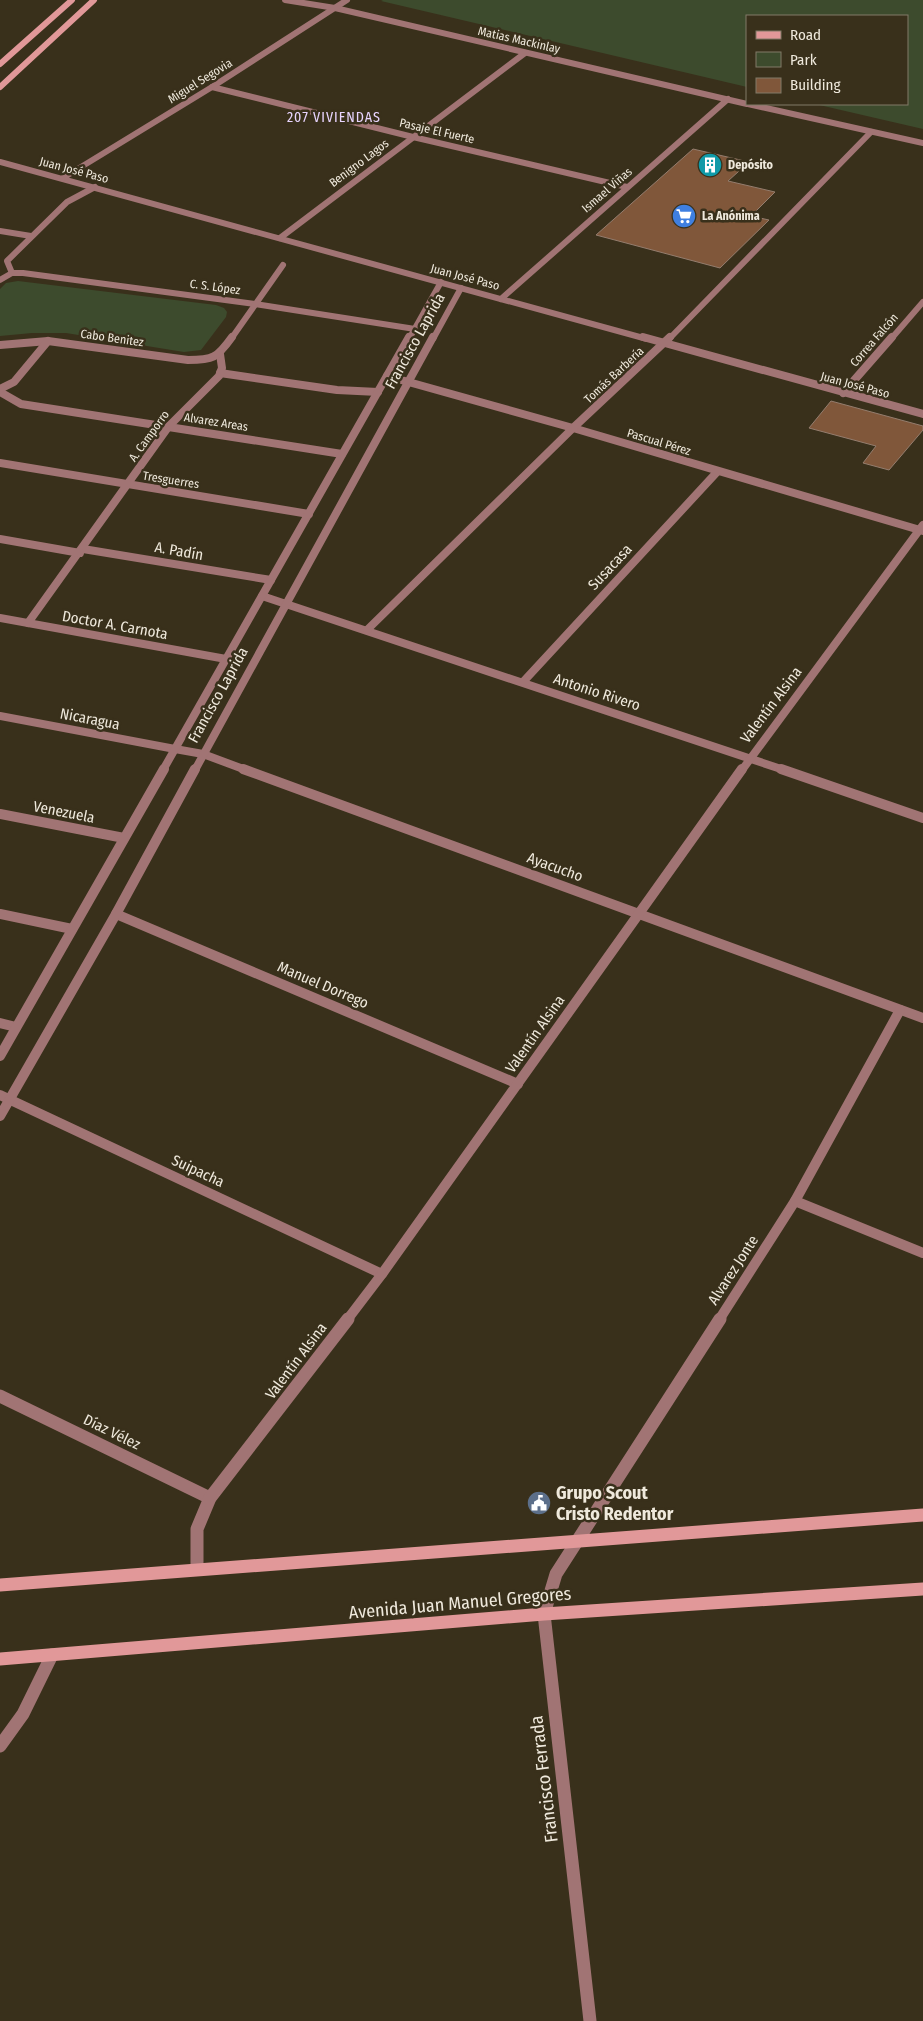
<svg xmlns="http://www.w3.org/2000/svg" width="923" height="2021" viewBox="0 0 923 2021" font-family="'Fira Sans Condensed',sans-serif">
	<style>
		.green { fill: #3d4b2d }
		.building { fill: #80573a; stroke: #947d6e }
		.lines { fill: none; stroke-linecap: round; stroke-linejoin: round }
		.service-far2 { stroke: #a17474; stroke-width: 6 }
		.service-far1 { stroke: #a17474; stroke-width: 8 }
		.service { stroke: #a17474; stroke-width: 10 }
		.minor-far3 { stroke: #a17474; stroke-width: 6 }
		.minor-far2 { stroke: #a17474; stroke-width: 8 }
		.minor-far1 { stroke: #a17474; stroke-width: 10 }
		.minor { stroke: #a17474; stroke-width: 13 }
		.secondary-far1 { stroke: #e19899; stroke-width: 6 }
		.secondary { stroke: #e19899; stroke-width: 13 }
		.labels { text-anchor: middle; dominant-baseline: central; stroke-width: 5; stroke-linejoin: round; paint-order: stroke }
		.far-street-label { font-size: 12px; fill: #efe9dc; stroke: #39301b }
		.far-poi-label { font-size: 12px; font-weight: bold; fill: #efe9dc; stroke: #39301b; text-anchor: start }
		.far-neighbourhood-label { font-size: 14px; letter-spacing: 1px; fill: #e9d5ff; stroke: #39301b }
		.street-label { font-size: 15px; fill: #efe9dc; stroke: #39301b }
		.near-poi-label { font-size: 18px; font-weight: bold; fill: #efe9dc; stroke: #39301b; text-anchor: start }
		.near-street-label { font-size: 18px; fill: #efe9dc; stroke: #39301b }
	</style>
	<rect width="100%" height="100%" fill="#39301b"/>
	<g class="green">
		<polygon points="383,0 923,0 923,129 815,104 907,104 907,16 747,16 747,87 381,1"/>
		<polygon points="18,281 216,305 224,308 227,312 226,317 201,350 184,352 66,333 32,333 0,336 0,289 6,283"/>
	</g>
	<g class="building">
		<polygon points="693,149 749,162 728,181 775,192 751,216 769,220 720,268 596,235"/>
		<polygon points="831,401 923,426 923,430 889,470 863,463 876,446 809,428"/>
	</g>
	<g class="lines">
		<g class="service-far2">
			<polyline points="0,231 31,236"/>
			<polyline points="12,273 7,261 67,202 95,187"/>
		</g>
		<g class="service-far1">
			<polyline points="220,373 337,390 378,392"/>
			<polyline points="0,392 21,404 342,454"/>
			<polyline points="0,463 309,514"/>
			<polyline points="83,549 271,580"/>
			<polyline points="28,623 169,426 219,376 222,368 220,354"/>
			<polyline points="0,716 175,749"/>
		</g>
		<g class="service">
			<polyline points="0,814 124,838"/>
			<polyline points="0,914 72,929"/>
			<polyline points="0,1023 16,1027"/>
		</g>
		<g class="minor-far3">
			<polyline points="285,0 335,8 747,104"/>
			<polyline points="212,87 413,137 627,187"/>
			<polyline points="748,104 923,143"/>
			<polyline points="0,162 647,339"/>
			<polyline points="63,178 212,87 347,0"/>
			<polyline points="280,238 525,53"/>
			<polyline points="0,280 12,273 23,273 255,304 415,329"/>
			<polyline points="501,299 728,99"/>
			<polyline points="231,339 283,265"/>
			<polyline points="409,339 441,282"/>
			<polyline points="433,339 461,288"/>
			<polyline points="669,339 871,132"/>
			<polyline points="891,339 923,302"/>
		</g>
		<g class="minor-far2">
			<polyline points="643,337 923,414"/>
			<path d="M0 345 48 341 188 360C213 360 217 358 232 337"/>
			<polyline points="387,376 573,428 923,531"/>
			<polyline points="0,389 14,382 48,341"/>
			<polyline points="843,393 892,337"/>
			<polyline points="0,539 80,553"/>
			<polyline points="262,596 784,770"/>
			<polyline points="0,618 226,659"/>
			<polyline points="367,630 573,428 670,337"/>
			<polyline points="523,682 717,472"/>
			<polyline points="175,749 203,754 246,770"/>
			<polyline points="163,770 409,337"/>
			<polyline points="195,770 433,337"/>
			<polyline points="742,770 923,525"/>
		</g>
		<g class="minor-far1">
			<polyline points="243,769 923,1018"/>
			<polyline points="781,769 923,818"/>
			<polyline points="116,914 518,1084"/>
			<polyline points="0,1056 164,769"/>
			<polyline points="0,1095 382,1274"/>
			<polyline points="0,1116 116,914 195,769"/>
			<polyline points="795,1201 923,1253"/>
			<polyline points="347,1320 382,1274 742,769"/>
			<polyline points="719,1320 795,1201 900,1010"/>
		</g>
		<g class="minor">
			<polyline points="0,1396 210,1498"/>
			<polyline points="197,1569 197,1529 210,1498 348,1319"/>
			<polyline points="0,1746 23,1714 52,1655"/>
			<polyline points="590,2021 544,1614 556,1574 720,1319"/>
		</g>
		<g class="secondary-far1">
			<polyline points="0,64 72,0"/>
			<polyline points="0,87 94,0"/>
		</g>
		<g class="secondary">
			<polyline points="0,1585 923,1515"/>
			<polyline points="0,1659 544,1614 923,1589"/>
		</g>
	</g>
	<defs>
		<g id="building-disc" transform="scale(1.25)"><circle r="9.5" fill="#0f9aa8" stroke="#39301b"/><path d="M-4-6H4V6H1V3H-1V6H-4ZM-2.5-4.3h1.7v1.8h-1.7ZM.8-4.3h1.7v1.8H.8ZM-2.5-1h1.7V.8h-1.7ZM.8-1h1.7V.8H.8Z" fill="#fff"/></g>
		<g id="supermarket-disc" transform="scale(1.25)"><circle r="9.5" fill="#3f7fe0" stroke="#39301b"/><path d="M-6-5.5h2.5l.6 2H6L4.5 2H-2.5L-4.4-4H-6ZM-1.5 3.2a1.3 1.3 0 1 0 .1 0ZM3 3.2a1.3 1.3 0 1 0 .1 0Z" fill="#fff"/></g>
		<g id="civic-disc" transform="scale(1.25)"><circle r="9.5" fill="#5c6f8a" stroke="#39301b"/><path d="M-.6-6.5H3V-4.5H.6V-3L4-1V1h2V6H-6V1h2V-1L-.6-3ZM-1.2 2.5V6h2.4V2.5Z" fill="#fff"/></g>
	</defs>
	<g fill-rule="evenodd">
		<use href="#building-disc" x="710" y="165"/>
		<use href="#supermarket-disc" x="684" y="216"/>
		<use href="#civic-disc" x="539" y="1503"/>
	</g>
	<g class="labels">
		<g class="far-street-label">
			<text transform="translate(519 40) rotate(13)">Matias Mackinlay</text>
			<text transform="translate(200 81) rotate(-32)">Miguel Segovia</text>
			<text transform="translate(437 131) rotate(13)">Pasaje El Fuerte</text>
			<text transform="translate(359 163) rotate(-37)">Benigno Lagos</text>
			<text transform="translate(74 170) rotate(15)">Juan José Paso</text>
			<text transform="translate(607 190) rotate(-41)">Ismael Viñas</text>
			<text transform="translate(465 277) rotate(15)">Juan José Paso</text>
			<text transform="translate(215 287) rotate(8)">C. S. López</text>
			<text transform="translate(112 338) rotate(8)">Cabo Benitez</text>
			<text transform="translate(874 340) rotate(-49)">Correa Falcón</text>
			<text transform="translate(614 375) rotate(-43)">Tomás Barbería</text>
			<text transform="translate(855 385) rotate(15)">Juan José Paso</text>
			<text transform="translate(216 422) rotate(9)">Alvarez Areas</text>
			<text transform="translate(149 436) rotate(-54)">A. Camporro</text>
			<text transform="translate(659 442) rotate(17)">Pascual Pérez</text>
			<text transform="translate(171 480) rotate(9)">Tresguerres</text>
		</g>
		<g class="far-poi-label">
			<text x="728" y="165">Depósito</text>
			<text x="702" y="216">La Anónima</text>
		</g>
		<g class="far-neighbourhood-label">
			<text x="334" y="117">207 VIVIENDAS</text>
		</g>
		<g class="street-label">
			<text transform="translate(415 341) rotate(-61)">Francisco Laprida</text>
			<text transform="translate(179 551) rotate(10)">A. Padín</text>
			<text transform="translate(610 567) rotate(-47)">Susacasa</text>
			<text transform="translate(115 625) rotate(10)">Doctor A. Carnota</text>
			<text transform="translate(597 692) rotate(18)">Antonio Rivero</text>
			<text transform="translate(218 695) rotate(-61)">Francisco Laprida</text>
			<text transform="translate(771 705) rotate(-53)">Valentín Alsina</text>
			<text transform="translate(90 719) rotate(11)">Nicaragua</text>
			<text transform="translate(64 812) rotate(11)">Venezuela</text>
			<text transform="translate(555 867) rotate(20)">Ayacucho</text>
			<text transform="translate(323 985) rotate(23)">Manuel Dorrego</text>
			<text transform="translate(535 1034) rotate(-55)">Valentín Alsina</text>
			<text transform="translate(198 1171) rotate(25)">Suipacha</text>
			<text transform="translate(733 1270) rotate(-57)">Alvarez Jonte</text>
			<text transform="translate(296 1361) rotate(-53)">Valentín Alsina</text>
			<text transform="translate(112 1432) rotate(26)">Díaz Vélez</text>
		</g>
		<g class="near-poi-label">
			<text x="556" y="1493">Grupo Scout<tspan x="556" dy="21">Cristo Redentor</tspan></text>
		</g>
		<g class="near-street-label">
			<text transform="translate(460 1603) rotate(-5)">Avenida Juan Manuel Gregores</text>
			<text transform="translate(544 1779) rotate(-97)">Francisco Ferrada</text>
		</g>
	</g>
	<rect x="746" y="15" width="162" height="90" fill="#39301b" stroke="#827a68"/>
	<rect x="756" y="31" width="25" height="8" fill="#e19899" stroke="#827a68"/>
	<text x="790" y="40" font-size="15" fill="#efe9dc">Road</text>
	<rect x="756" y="52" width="25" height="15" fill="#3d4b2d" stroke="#827a68"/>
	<text x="790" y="65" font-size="15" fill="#efe9dc">Park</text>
	<rect x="756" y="78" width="25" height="15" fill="#80573a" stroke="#827a68"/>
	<text x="790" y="90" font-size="15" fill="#efe9dc">Building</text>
</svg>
